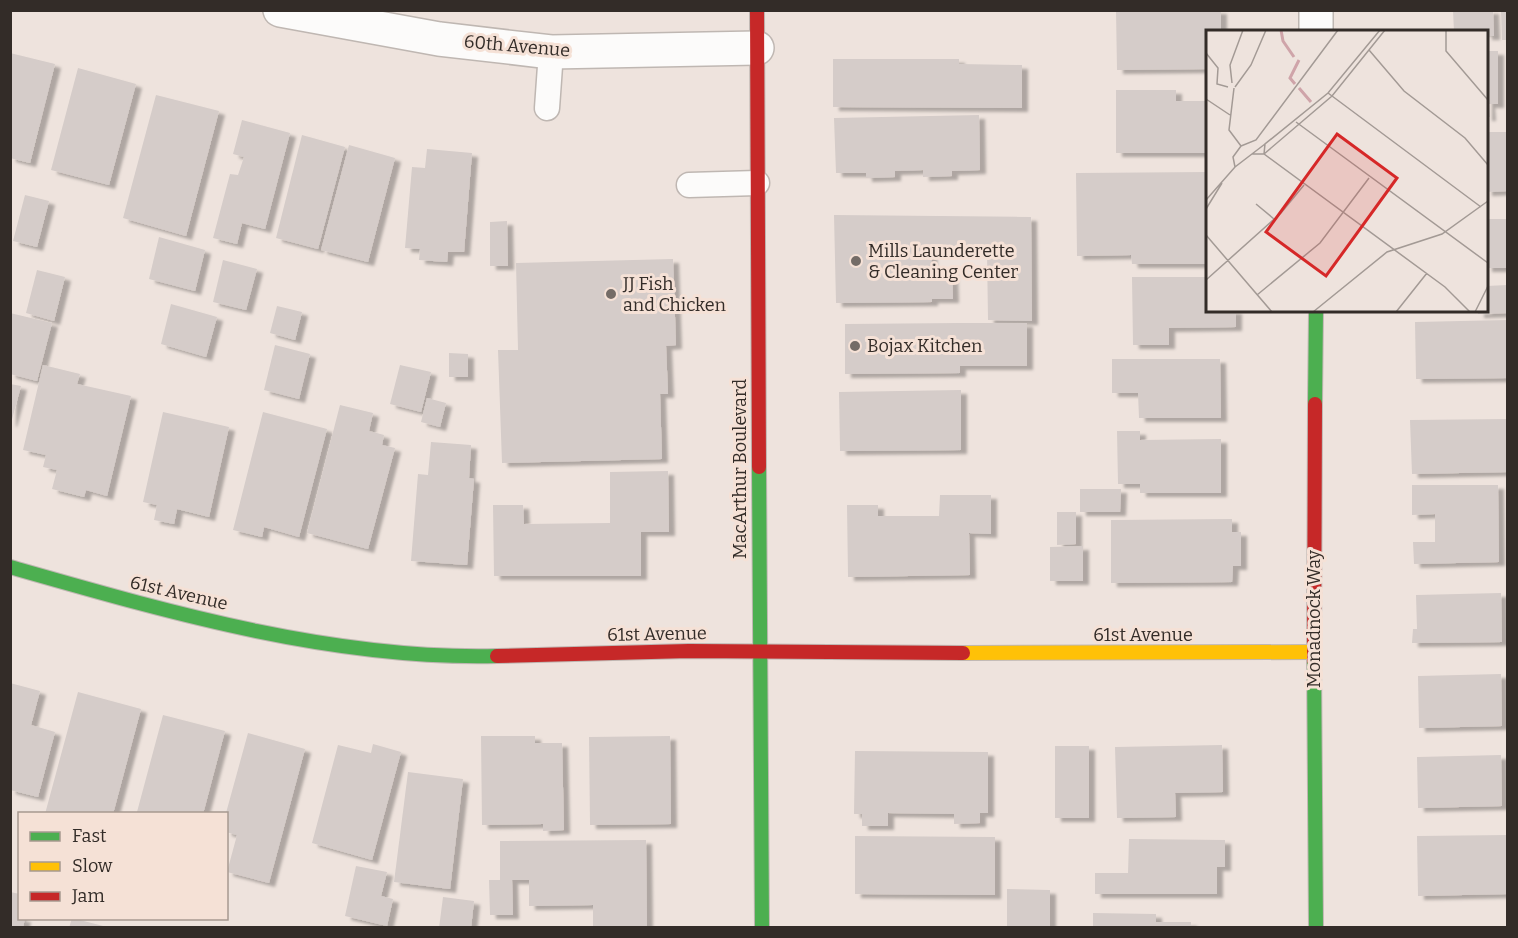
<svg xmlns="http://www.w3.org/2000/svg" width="1518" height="938" viewBox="0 0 1518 938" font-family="Bitter,serif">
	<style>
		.building { fill: #d5ccc9; filter: url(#shadow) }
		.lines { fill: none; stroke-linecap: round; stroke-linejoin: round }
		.lane-casing { stroke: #bfb7b2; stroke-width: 27 }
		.street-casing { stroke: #bfb7b2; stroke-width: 36 }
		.fast-casing { stroke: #bfb7b2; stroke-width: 16 }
		.slow-casing { stroke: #bfb7b2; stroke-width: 16 }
		.jam-casing { stroke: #bfb7b2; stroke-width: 16 }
		.lane { stroke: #fcfbfa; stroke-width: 24 }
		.street { stroke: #fcfbfa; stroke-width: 33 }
		.fast { stroke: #4caf50; stroke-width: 14 }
		.slow { stroke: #ffc107; stroke-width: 14 }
		.jam { stroke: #c62828; stroke-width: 14 }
		.poi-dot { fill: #746c67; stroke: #f5e1d6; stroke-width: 2 }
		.labels { text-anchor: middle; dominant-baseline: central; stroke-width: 6; stroke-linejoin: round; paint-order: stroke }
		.street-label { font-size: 18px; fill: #332c28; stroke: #f5e1d6 }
		.poi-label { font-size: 18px; fill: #332c28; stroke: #f5e1d6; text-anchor: start }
		.inset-river { fill: none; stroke: #cfa4a9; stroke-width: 3 }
		.inset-road { fill: none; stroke: #a39a95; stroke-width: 1.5 }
		.view { fill: #d62828; fill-opacity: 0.15; stroke: #d62828; stroke-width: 3 }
		.inset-edge { fill: none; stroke: #332c28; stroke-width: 3 }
	</style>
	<defs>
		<filter id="shadow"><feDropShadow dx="6" dy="4" stdDeviation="1.5" flood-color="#0004"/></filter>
	</defs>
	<rect width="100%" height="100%" fill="#eee3dd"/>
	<g class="building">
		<polygon points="1116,10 1221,10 1221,32 1208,32 1208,69 1117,70"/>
		<polygon points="1453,10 1493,10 1494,36 1486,36 1486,32 1454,32"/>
		<polygon points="1501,10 1508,10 1508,40 1502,40"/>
		<polygon points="1486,51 1498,51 1498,104 1489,104 1490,117 1486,117"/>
		<polygon points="10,53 55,64 30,163 10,158"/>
		<polygon points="833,59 959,59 959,64 1022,65 1022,108 833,107"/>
		<polygon points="78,68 136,84 109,185 51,170"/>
		<polygon points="1116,90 1176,90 1176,101 1208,101 1208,153 1116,153"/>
		<polygon points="156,95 219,111 186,236 123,218"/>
		<polygon points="979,115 980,170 952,171 952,176 923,177 923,170 895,171 895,177 866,178 866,173 836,173 834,118"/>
		<polygon points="242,120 290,133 265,229 242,223 237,244 213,238 230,174 238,175 244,157 233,154"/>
		<polygon points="1486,132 1508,132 1508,191 1486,192"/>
		<polygon points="302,135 345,147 318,249 276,238"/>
		<polygon points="349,145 395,158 368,262 321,250"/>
		<polygon points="427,149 472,153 464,252 448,252 447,262 419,260 420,249 405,248 412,167 425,168"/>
		<polygon points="1208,172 1208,264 1132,264 1131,255 1077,256 1076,173"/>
		<polygon points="25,195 49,201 37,247 13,241"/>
		<polygon points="834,215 1031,217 1032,321 988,320 987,251 931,252 932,270 952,270 953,299 932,299 932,302 836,303"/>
		<rect x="1486" y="219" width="22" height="49"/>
		<polygon points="507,221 508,266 490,266 490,222"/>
		<polygon points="159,237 205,250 195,291 149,279"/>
		<polygon points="673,259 676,345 666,346 668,394 660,394 662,459 502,463 498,350 518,350 516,263"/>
		<polygon points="223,260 257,269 246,310 213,302"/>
		<polygon points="37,270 65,277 54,321 26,313"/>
		<polygon points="1132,277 1208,277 1208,310 1236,310 1236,327 1169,328 1169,345 1133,345"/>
		<polygon points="1508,285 1508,313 1478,314 1478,310 1486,310 1486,286"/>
		<polygon points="171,304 217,317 206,357 161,344"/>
		<polygon points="277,306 302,312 295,340 270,333"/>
		<polygon points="10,313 52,323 37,381 10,374"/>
		<polygon points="1508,320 1508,378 1416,379 1415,322"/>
		<polygon points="960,323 1027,323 1027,366 960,366 960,373 845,374 845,324"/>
		<polygon points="275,345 310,354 299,399 264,390"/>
		<polygon points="449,353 468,354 468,377 449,377"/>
		<polygon points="1112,359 1220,359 1221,418 1139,418 1138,393 1112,393"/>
		<polygon points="43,365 80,374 77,384 131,396 107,496 86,490 84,497 52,489 57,470 43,467 46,455 23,450"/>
		<polygon points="400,365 431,372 421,412 390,404"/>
		<polygon points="10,384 21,386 11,423 10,423"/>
		<polygon points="961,390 961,450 840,451 839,392"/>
		<polygon points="427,398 446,403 440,427 421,422"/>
		<polygon points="340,405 373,413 369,431 384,435 382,445 395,448 368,549 307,533"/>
		<polygon points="163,412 229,427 209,517 177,509 174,524 154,520 157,505 143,502"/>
		<polygon points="263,412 327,429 299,537 264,527 262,537 233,530"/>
		<polygon points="1508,419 1508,472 1412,474 1410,420"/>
		<polygon points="1117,431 1140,431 1140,440 1221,439 1221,493 1140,493 1140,484 1118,484"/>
		<polygon points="431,442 471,445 469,478 474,479 467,565 411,561 418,474 428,475"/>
		<polygon points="668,471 669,532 641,532 641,576 494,576 493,505 523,505 524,524 610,523 610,472"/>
		<polygon points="1412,485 1498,485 1499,562 1414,564 1413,542 1435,542 1435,514 1412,515"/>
		<polygon points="1080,489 1121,489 1120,512 1080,512"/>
		<polygon points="940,495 991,495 991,534 969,533 970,575 848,577 847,505 878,505 878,516 939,516"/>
		<polygon points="1057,512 1076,512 1076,544 1057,545"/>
		<polygon points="1232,519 1232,532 1241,532 1241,566 1233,566 1232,582 1111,583 1111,520"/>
		<polygon points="1083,546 1083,581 1050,581 1050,547"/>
		<polygon points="1501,593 1502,642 1412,643 1413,629 1417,629 1416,595"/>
		<polygon points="1501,674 1502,726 1419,728 1418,676"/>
		<polygon points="10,683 40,691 31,725 55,732 38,797 10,790"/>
		<polygon points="78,692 141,709 113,814 45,814"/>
		<polygon points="163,715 225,731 203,814 137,812"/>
		<polygon points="248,733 305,749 269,883 227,872 237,835 226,832 226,813"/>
		<polygon points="481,736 535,736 535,743 562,743 564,830 543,831 543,824 482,825"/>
		<polygon points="670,736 671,824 590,825 589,737"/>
		<polygon points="373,744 401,752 372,860 312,843 338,745 371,753"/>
		<polygon points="1222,745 1223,792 1175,793 1176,817 1117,818 1115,747"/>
		<rect x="1055" y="746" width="34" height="72"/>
		<polygon points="855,751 988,752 988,813 980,813 980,823 954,824 954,814 888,813 888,826 862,826 862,814 854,814"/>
		<polygon points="1501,755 1502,806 1418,808 1417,757"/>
		<polygon points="408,772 463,779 450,889 394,882"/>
		<polygon points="1508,835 1508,894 1418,896 1417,836"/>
		<polygon points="855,836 995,837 995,895 855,894"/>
		<polygon points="1129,839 1225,840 1225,867 1217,867 1217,894 1095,894 1095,873 1128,873"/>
		<polygon points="646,840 647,928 593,928 593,905 529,906 529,880 512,880 513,915 490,915 489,880 500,880 500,841"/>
		<polygon points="356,866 387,872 381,896 393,899 387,926 345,916"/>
		<polygon points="1007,889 1050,890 1050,928 1007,928"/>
		<polygon points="10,892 20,894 20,918 25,918 23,928 10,928"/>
		<polygon points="443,897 474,901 471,928 439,928"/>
		<polygon points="1093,913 1156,914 1156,922 1191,922 1191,928 1093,928"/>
		<polygon points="72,918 107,927 107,928 69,928"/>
	</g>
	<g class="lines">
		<g class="lane-casing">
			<g id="lane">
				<polyline points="547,108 551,52"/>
				<polyline points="689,185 757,183"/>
			</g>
		</g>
		<g class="street-casing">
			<g id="street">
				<polyline points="280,10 439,39 551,52 757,48"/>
				<polyline points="1316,10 1316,32"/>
			</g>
		</g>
		<g class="fast-casing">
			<g id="fast">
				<polyline points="1315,404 1316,310"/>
				<polyline points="759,467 762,928"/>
				<path d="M10 567C168 612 332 660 497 656"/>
				<polyline points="1314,660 1316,928"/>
			</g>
		</g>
		<g class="slow-casing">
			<polyline id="slow" points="963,653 1314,652"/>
		</g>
		<g class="jam-casing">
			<g id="jam">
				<polyline points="757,10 759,467"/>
				<polyline points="497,656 689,651 963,653"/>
				<polyline points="1314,660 1315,404"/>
			</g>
		</g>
		<use href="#lane" class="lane"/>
		<use href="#street" class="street"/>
		<use href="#fast" class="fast"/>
		<use href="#slow" class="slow"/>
		<use href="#jam" class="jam"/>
	</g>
	<g class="poi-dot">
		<circle cx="856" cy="261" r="6"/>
		<circle cx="611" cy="294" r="6"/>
		<circle cx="855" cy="346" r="6"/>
	</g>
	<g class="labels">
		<g class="street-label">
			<text transform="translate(517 46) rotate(5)">60th Avenue</text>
			<text transform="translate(740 469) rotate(-90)">MacArthur Boulevard</text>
			<text transform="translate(179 593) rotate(13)">61st Avenue</text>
			<text transform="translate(1314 619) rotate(-90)">Monadnock Way</text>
			<text transform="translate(657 634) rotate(-1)">61st Avenue</text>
			<text x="1143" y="635">61st Avenue</text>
		</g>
		<g class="poi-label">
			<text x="868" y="251">Mills Launderette<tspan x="868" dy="21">&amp; Cleaning Center</tspan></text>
			<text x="623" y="284">JJ Fish<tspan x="623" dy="21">and Chicken</tspan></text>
			<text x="867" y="346">Bojax Kitchen</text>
		</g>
	</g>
	<g transform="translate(1206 30)">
		<rect width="282" height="282" fill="#eee3dd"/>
		<path class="inset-river" d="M75 0 77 11 88 27M89 54 84 48 93 30M93 58 105 72"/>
		<path class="inset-road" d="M240 0V21L282 70M163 20 198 61 259 108 282 135M0 23 12 38 11 54 22 57M26 53 24 35 37 0M29 57 45 35 60 0M28 58 23 100 35 116M122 63 275 177M0 69 24 85M90 92 282 233M35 116 50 110 132 0M46 124H58L239 257 264 282M58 124 126 66 179 0M58 124 59 114 122 63 174 0M29 137 27 127 35 116M0 170 29 137 59 114M50 174 68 189M0 179 16 153M0 205 66 282M0 250 75 183 98 155M51 265 114 213 163 148M107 282 181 222 236 204 282 171M190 282 221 243M269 282 282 256"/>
		<path class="view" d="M131 104 191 148 120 246 60 202Z"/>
		<rect width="282" height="282" class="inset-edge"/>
	</g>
	<rect width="1518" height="938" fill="none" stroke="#332c28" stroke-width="24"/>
	<rect x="18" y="812" width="210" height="108" fill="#f5e1d6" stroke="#a79990" stroke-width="1.5"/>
	<rect x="30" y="832" width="30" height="9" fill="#4caf50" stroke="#a79990" stroke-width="1.5"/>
	<text x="72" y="842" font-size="18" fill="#332c28">Fast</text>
	<rect x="30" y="862" width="30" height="9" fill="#ffc107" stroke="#a79990" stroke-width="1.5"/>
	<text x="72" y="872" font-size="18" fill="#332c28">Slow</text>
	<rect x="30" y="892" width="30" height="9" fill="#c62828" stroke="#a79990" stroke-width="1.5"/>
	<text x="72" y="902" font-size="18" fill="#332c28">Jam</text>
</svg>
